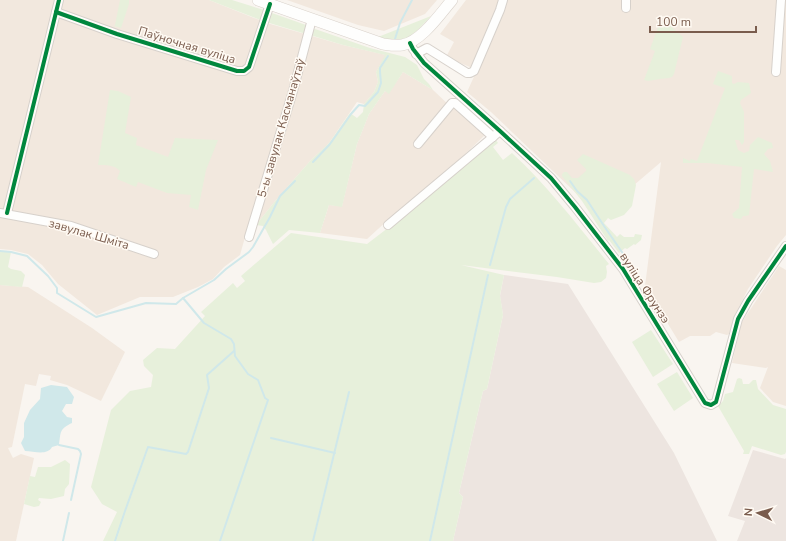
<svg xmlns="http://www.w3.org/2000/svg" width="786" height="541" viewBox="0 0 786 541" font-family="'Nunito Sans',sans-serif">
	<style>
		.residential { fill: #f2e8de }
		.industrial { fill: #ede5e0 }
		.green { fill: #e7f0db }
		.water { fill: #d0e8ea }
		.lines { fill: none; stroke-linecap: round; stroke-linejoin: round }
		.stream { stroke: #d0e8ea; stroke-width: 2 }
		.street-casing { stroke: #d7d1cb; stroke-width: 10 }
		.secondary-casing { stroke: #d9d2cb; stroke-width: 12 }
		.street { stroke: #fefefd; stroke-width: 8 }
		.secondary { stroke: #fefefd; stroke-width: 11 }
		.cycleway-casing { stroke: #fffaf3; stroke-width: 6 }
		.cycleway { stroke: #00873e; stroke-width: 4 }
		.labels { text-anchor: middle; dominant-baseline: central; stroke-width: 3; stroke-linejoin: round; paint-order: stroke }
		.street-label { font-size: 12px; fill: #7a5c4d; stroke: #fffaf3 }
	</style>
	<rect width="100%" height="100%" fill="#f9f5f0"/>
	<g class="residential">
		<polygon points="0,0 209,0 267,23 343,45 386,55 376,72 378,82 374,92 364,104 357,102 329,143 311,160 276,200 256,225 249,223 240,255 224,267 213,279 198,287 173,297 140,297 97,315 58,284 42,265 28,254 11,250 0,249"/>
		<polygon points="287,0 437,0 425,14 384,31 358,25"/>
		<polygon points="466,0 786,0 786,235 777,246 748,289 734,317 729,334 727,335 716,332 710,336 690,336 679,342 645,286 661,162 599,215 491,112 467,92 477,70 446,57 454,42 440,34"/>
		<polygon points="403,72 433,90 452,108 455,106 485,135 441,177 399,210 367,239 320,233 329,205 342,206 357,144 369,114 385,91 389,93"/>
		<polygon points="779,266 786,270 786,406 773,402 760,388 768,367 766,368 732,363 742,322"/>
		<polygon points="0,285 28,287 92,328 125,352 101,401 67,385 50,380 51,376 39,374 36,386 25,384 12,447 8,448 13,458 21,454 34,458 16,541 0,541"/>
	</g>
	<g class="industrial">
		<polygon points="504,275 568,284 674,453 717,541 453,541 463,497 459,493 483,391 487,389 503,315 500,296"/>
		<polygon points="753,450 785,459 786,458 786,541 737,541 745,521 728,516"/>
	</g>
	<g class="green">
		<polygon points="120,0 129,0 129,4 121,28 114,26 115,25"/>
		<polygon points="209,0 232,0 264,10 263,21"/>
		<polygon points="270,13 272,13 306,25 307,26 306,34 266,22"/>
		<path d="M431 16C413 35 407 45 378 37Z"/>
		<polygon points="660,22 668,24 683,37 674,74 672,77 669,78 660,79 648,81 644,80 655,51 650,49"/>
		<polygon points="315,29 318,30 370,48 405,57 417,65 424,79 429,84 433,90 403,72 389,94 385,91 369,114 357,144 342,207 329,205 320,233 289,230 273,244 266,230 263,226 256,225 276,200 311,160 329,143 350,113 357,118 363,112 364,104 374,92 378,82 376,72 385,55 343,45 310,35 313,30"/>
		<polygon points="718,71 732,76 732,83 734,84 738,82 749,83 751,93 741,100 740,103 744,112 744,142 742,145 739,140 735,140 738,150 744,153 749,151 750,145 758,137 772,143 773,148 768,149 764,154 770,161 773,172 754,169 749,215 746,216 743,216 741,219 734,218 732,214 739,208 742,167 708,163 683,163 683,158 690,161 691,159 697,161 725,88 713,84"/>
		<path d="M110 90 118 91 131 97 125 133 137 138 136 145 168 157 175 138 218 140 206 170 198 210 189 207 191 195 167 193 138 182 136 187 117 179 120 171C115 165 106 165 98 165Z"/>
		<path d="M495 139 498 143 493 147 503 160 512 153C548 186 578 226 609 264L606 266 607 272 606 278 601 282 594 283 557 277 461 265 504 275 500 295 503 315 487 389 483 391 459 493 463 497 453 541H103L117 512 102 504 91 487 111 410 130 391 151 387 153 375 144 366 143 360 157 348 175 349 205 316 201 312 233 283 237 288 245 281 241 276 291 233 367 244 397 221Z"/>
		<polygon points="583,154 630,175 634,179 636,185 632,206 624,215 611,220 608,218 604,223 617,237 620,234 624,237 634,237 635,234 642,235 641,240 635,245 634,244 627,249 625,248 619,253 609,240 608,241 582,201 562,176 562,174 564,172 567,172 572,178 578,178 586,171 586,169 577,160"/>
		<polygon points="0,251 11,252 8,267 11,269 21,271 25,275 22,287 0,285"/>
		<polygon points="651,330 673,364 653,377 632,342"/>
		<polygon points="677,372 693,398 674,411 657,384"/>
		<polygon points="739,378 742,379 743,384 749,384 753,380 756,380 758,389 773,405 786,409 786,452 785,454 781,455 752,446 749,454 743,454 744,451 718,406 723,401 725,394 733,392 737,379"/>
		<polygon points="65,460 70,464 69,484 65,489 64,496 51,499 39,498 38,500 41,502 39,506 34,507 24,504 30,476 35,477 38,467 51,467"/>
	</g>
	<path class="water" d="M51 385 67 387 74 397 72 404H66L62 411 67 417 72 418V423C59 429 61 432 59 445L52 447C47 456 34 451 25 451L21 443 24 437V423L30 410 40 399 41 388Z"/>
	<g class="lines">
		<g class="stream">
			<polyline points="395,39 400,23 412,0"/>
			<polyline points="313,162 330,144 351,114 359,105 365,106 378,92 381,83 380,72 380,68 388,56"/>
			<polyline points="570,181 577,191 587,200 604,226 624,255"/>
			<polyline points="0,251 11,252 27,256 48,276 57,288 57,293 96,317 146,303 176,304 183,298 214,280 226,269 249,252 253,247 270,217 280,196 295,181"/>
			<polyline points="490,265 506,207 510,199 534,178"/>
			<polyline points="183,298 204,323 231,339 234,344 235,356 248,374 258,380 265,398 268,400 220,541"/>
			<polyline points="271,438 335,453"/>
			<polyline points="59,445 78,449 80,451 81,454 71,500"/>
			<polyline points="63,541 69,513"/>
			<polyline points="115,541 125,511 148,447 186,454 188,452 209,388 207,375 234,351"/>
			<polyline points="313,541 349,392"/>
			<polyline points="430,541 488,275"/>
		</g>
		<g class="street-casing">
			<g id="street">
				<polyline points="626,8 626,0"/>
				<polyline points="56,12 117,34 237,71 244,71 249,67 270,4"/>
				<polyline points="410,43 413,49 424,63 500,131 551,178 575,207 623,269 705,403 711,405 716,402 738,319 748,301 786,246"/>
				<polyline points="416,54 427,48 467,73 470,73 474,71 500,10 503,0"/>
				<polyline points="776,72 781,0"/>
				<polyline points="418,144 452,103 455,103 493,137"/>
				<polyline points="0,213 71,226 154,254"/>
				<polyline points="7,213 59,0"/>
				<polyline points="388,225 500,131"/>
				<polyline points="249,237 293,91 312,19"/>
			</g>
		</g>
		<g class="secondary-casing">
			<path id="secondary" d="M258 0 383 44C390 45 396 46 402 45 421 42 440 14 452 0"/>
		</g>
		<use href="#street" class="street"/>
		<use href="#secondary" class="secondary"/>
		<g class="cycleway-casing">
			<g id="cycleway">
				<polyline points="56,12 117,34 237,71 244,71 249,67 270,4"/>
				<polyline points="410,43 413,49 424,63 500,131 551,178 575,207 623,269 705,403 711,405 716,402 738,319 748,301 786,246"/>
				<polyline points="7,213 59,0"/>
			</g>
		</g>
		<use href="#cycleway" class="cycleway"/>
	</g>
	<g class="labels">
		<g class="street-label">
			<text transform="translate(187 45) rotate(17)">Паўночная вуліца</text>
			<text transform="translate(281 128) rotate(-74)">5-ы завулак Касманаўтаў</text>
			<text transform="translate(89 234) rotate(16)">завулак Шміта</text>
			<text transform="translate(645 288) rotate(57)">вуліца Фрунзэ</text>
		</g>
	</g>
	<g transform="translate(758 513) rotate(275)" stroke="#fffaf3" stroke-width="3" paint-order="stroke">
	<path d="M0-3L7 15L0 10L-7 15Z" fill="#7a5c4d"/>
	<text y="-6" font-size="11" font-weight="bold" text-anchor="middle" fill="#7a5c4d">N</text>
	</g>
	<path d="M650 26v6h106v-6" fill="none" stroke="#7a5c4d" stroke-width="2"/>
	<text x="656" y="26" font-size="12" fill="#7a5c4d" stroke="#fffaf3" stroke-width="3" paint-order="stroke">100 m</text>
</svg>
